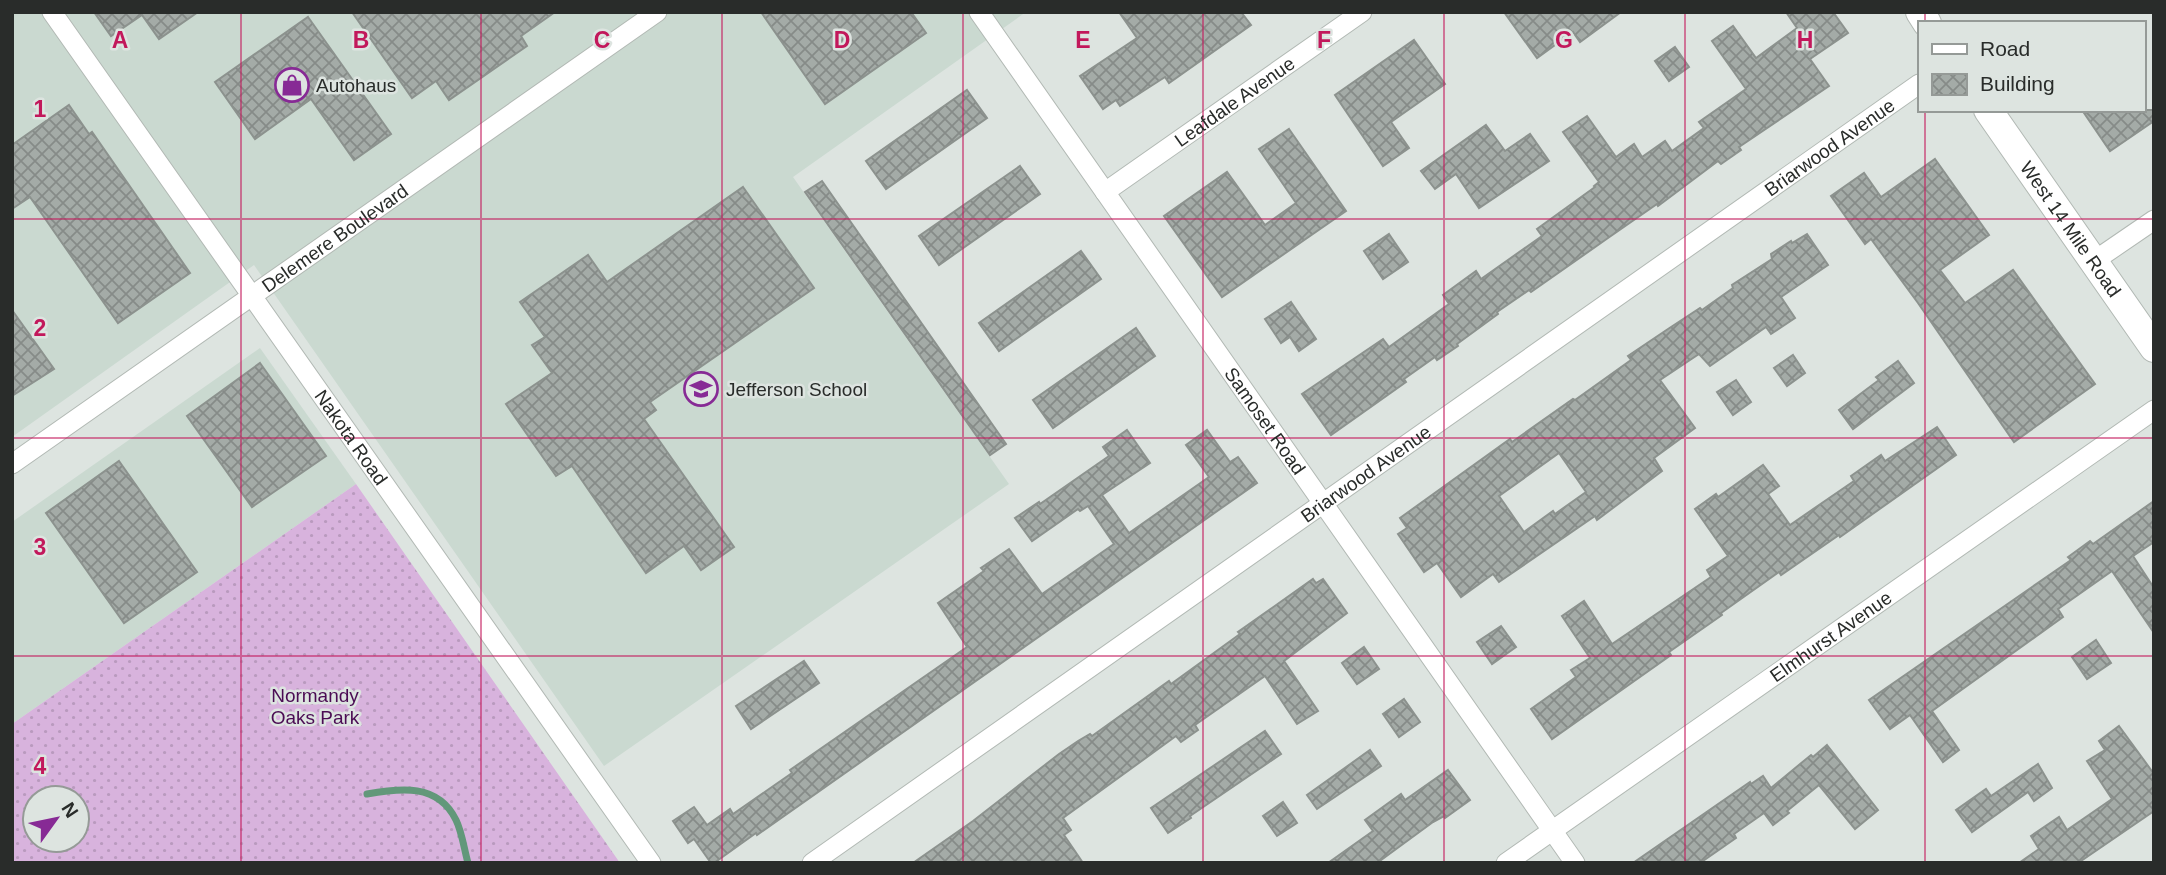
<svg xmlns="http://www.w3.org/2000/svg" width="2166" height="875" viewBox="0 0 2166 875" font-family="Arial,sans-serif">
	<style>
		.built { fill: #cad9d0 }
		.grass { fill: url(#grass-dots); fill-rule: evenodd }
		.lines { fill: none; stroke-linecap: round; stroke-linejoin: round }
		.stream { stroke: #62987a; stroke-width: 7 }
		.building { fill: url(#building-cross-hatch); stroke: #8c928e; stroke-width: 2; fill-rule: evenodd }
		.street-casing { stroke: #b2b9b4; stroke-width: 21 }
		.secondary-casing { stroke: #b2b9b4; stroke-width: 30 }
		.street { stroke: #fff; stroke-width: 19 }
		.secondary { stroke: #fff; stroke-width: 28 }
		.grid { fill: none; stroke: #c2185b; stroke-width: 2; stroke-opacity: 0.55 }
		.labels { text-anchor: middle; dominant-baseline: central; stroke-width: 5; stroke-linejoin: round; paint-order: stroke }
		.poi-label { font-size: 19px; fill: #292c2a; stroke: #dde4e0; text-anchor: start }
		.street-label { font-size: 19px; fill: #292c2a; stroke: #dde4e0 }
		.park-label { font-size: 19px; fill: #4b0c54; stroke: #dde4e0 }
		.grid-label { font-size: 23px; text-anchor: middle; font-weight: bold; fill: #c2185b; stroke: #dde4e0; stroke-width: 5; stroke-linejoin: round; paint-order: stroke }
	</style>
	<defs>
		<pattern id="grass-dots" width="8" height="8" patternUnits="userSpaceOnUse" patternTransform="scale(1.75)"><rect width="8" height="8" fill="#d8b3dd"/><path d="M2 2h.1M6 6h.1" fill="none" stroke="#b99abe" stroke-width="1.8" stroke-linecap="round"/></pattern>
		<pattern id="building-cross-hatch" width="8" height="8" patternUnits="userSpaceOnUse" patternTransform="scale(1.75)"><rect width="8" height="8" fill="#a4aba7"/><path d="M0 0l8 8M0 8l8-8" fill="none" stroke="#868b88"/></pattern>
	</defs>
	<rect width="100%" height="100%" fill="#dde4e0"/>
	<g class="built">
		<polygon points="12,12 1026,12 793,177 1009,484 604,766 254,265 12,437"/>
		<polygon points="260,348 356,484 12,724 12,522"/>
	</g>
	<path class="grass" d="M356 484 620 863H12V724ZM35 798H77V840H35Z"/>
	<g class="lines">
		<path class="stream" d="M367 794C400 788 438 783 456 820 462 832 464 849 468 863"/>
	</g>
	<g class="building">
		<polygon points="94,12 198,12 159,39 142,15 111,36"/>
		<polygon points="352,12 555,12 521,36 527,46 449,100 436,81 412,98"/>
		<polygon points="761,12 911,12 926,33 825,104"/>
		<polygon points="1119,12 1241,12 1251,25 1169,83 1165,77 1120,106 1116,100 1103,109 1080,76 1137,38"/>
		<polygon points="1504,12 1621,12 1580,42 1573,32 1537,58"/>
		<polygon points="1786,12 1833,12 1848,33 1810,59 1829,86 1739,147 1741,150 1721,164 1718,161 1658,206 1657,204 1608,238 1531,292 1529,290 1497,312 1498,314 1457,344 1458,346 1437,360 1435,357 1404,379 1406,382 1331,435 1302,394 1383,339 1389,347 1449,304 1443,295 1476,271 1481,279 1542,236 1537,229 1595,187 1594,186 1599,182 1563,132 1587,116 1616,157 1634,144 1642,157 1665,141 1672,151 1704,128 1699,122 1746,89 1712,41 1733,26 1756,58 1797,28"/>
		<polygon points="308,17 391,134 354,160 311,99 255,139 215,82"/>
		<polygon points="1414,40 1445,84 1391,122 1409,148 1383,166 1335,95"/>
		<polygon points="1675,47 1689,67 1669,81 1655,61"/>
		<polygon points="967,90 987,118 886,189 866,161"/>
		<polygon points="69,105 89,134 92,132 190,273 118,323 30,197 12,209 12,145"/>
		<polygon points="2082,110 2154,110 2154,121 2110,151"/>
		<polygon points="1486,125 1505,151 1530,134 1549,161 1479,208 1456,174 1435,189 1421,171"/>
		<polygon points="1289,129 1346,211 1222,297 1164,216 1227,172 1265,225 1296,203 1259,149"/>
		<polygon points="1935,159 1989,235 1940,270 1965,303 2013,270 2095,384 2014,442 1918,303 1871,239 1865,244 1831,196 1864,173 1881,197"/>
		<polygon points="1020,166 1040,194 939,265 919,236"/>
		<polygon points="822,181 1006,444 990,455 805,192"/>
		<polygon points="743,187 814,288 650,402 656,410 644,419 734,547 701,570 684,546 646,573 572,466 556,476 506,404 552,373 532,345 545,337 520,302 588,255 607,282"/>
		<polygon points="1389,234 1408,262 1383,279 1364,251"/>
		<path d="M1807 234 1828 265 1781 297 1795 318 1771 334 1766 327 1710 366 1699 354 1660 380 1695 428 1654 458 1662 471 1597 520 1595 516 1499 582 1493 574 1461 597 1437 563 1424 572 1398 534 1407 528 1400 518 1510 439 1512 442 1573 399 1575 400 1631 360 1628 356 1668 329 1700 308 1702 310 1733 288 1732 285 1772 259 1771 254 1791 241 1792 243ZM1559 453 1586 492 1555 514 1553 511 1524 532 1499 496Z"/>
		<polygon points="1081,251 1101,279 999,351 979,323"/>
		<polygon points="1291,302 1316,339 1299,351 1290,337 1281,343 1265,319"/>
		<polygon points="12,310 54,369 12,396"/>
		<polygon points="1136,328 1155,356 1053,428 1033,400"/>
		<polygon points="1793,355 1805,373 1787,386 1774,368"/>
		<polygon points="1898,361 1914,383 1853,429 1839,410 1879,380 1876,377"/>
		<polygon points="260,363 326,456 252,507 187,416"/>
		<polygon points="1736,380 1751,402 1733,415 1717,392"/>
		<polygon points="1937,427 1956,455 1840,537 1839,535 1781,575 1779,572 1721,613 1722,615 1669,652 1671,655 1552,739 1531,709 1576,677 1571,670 1590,658 1562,616 1584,601 1612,644 1711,577 1707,570 1728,556 1695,509 1716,494 1718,497 1763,465 1779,486 1768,494 1790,525 1854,481 1851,476 1881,455 1885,461"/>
		<polygon points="1127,430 1150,463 1102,495 1129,533 1209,477 1186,445 1207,430 1230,462 1238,457 1257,483 757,835 756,833 714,863 711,863 694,839 688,843 673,821 694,807 707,825 730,809 733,814 792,773 790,770 967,647 938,603 984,571 981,568 1009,549 1042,594 1114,544 1088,506 1080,511 1078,509 1032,541 1015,518 1039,502 1040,504 1109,456 1103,447"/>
		<polygon points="119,461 197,572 124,623 46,513"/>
		<polygon points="2154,501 2154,542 2133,556 2154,588 2154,633 2112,571 2058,609 2063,617 1932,711 1959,750 1943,762 1910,715 1890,729 1869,700 2071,560 2068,557 2090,541 2093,544"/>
		<polygon points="1313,579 1316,583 1323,579 1347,613 1284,661 1318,711 1297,724 1265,676 1195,725 1198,730 1181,742 1176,736 1063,818 1071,830 1064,835 1083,863 913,863 973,821 1059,754 1078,741 1090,734 1092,736 1169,681 1171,684 1240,634 1238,632"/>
		<polygon points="1501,626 1516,647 1492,664 1477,642"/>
		<polygon points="2096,640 2111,663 2087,679 2072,657"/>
		<polygon points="1364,647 1379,669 1357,684 1342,663"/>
		<polygon points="804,661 819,683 751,729 736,706"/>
		<polygon points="1404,699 1420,722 1399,737 1383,714"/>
		<polygon points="2119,726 2154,774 2154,811 2078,863 2019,863 2039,849 2031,836 2059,817 2067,830 2112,799 2087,761 2105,750 2099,741"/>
		<polygon points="1265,731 1281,754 1190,816 1191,818 1168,833 1151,808"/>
		<polygon points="1827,745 1878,810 1855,829 1819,785 1787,811 1789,813 1773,825 1764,813 1734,834 1736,838 1700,863 1633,863 1750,782 1751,784 1763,776 1771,788 1811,755 1813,757"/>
		<polygon points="1370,750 1381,766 1317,809 1307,795"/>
		<polygon points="2038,764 2052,788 2034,801 2028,792 1972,832 1956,810 1986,789 1991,796"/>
		<polygon points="1448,770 1470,800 1445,818 1444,816 1433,822 1377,863 1328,863 1373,831 1365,820 1401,794 1405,800"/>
		<polygon points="1283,802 1297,823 1277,836 1263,816"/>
	</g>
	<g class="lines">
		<g class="street-casing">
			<g id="street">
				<path id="s1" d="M52 12 651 863"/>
				<path id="s2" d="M979 12 1575 863"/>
				<path id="s3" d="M1105 192 1362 12"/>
				<polyline points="2094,261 2154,220"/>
				<path id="s4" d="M12 464 657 12"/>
				<path id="s5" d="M812 863 1919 84"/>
				<path id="s6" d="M1506 863 2154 410"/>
			</g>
		</g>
		<g class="secondary-casing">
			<g id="secondary">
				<polyline points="1920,12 1927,23"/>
				<path id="s7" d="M1988 110 2154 348"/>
			</g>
		</g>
		<use href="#street" class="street"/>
		<use href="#secondary" class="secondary"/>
	</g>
	<path class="grid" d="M241 12V863M481 12V863M722 12V863M963 12V863M1203 12V863M1444 12V863M1685 12V863M1925 12V23M1925 110V863M12 219H2154M12 438H2154M12 656H2154"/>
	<defs>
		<g id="shop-ring" transform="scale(1.75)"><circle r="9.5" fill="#dde4e0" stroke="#872a95" stroke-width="1.5"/><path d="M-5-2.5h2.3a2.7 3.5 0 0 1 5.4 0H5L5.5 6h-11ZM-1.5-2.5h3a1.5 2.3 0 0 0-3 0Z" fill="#872a95"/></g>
		<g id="school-ring" transform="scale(1.75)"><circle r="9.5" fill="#dde4e0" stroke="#872a95" stroke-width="1.5"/><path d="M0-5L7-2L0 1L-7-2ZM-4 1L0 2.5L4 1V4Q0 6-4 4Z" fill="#872a95"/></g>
	</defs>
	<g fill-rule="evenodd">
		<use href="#shop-ring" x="292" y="85"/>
		<use href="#school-ring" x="701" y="389"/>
	</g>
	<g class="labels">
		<g class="poi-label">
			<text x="316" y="85">Autohaus</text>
			<text x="726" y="389">Jefferson School</text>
		</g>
		<g class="street-label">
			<text stroke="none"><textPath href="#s3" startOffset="158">Leafdale Avenue</textPath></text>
			<text stroke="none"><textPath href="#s5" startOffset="1244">Briarwood Avenue</textPath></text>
			<text stroke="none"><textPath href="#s7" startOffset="145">West 14 Mile Road</textPath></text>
			<text stroke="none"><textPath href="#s4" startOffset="394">Delemere Boulevard</textPath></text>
			<text stroke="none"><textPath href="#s2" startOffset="499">Samoset Road</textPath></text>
			<text stroke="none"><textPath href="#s1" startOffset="520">Nakota Road</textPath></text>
			<text stroke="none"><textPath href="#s5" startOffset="677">Briarwood Avenue</textPath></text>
			<text stroke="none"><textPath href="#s6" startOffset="396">Elmhurst Avenue</textPath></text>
		</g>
		<g class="park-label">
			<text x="315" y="695">Normandy<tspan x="315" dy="22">Oaks Park</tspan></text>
		</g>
	</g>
	<g class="grid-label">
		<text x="120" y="48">A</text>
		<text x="361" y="48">B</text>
		<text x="602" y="48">C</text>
		<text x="842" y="48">D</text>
		<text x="1083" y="48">E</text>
		<text x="1324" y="48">F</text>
		<text x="1564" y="48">G</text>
		<text x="1805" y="48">H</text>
		<text x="40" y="117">1</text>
		<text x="40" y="336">2</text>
		<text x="40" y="555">3</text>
		<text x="40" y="774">4</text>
	</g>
	<rect width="2166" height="875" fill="none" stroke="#292c2a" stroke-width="28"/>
	<rect x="1918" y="21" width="228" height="91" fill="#dde4e0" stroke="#959a97" stroke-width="2"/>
	<rect x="1932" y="44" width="35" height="10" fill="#ffffff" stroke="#959a97" stroke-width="2"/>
	<text x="1980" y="56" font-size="21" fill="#292c2a">Road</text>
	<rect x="1932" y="74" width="35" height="21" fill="url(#building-cross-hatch)" stroke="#959a97" stroke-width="2"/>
	<text x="1980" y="91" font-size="21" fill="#292c2a">Building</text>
	<g transform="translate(56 819) rotate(57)"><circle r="33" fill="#dde4e0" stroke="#959a97" stroke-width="2"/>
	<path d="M0-5L12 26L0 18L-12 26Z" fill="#872a95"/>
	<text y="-10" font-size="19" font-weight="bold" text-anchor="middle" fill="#292c2a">N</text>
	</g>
</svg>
